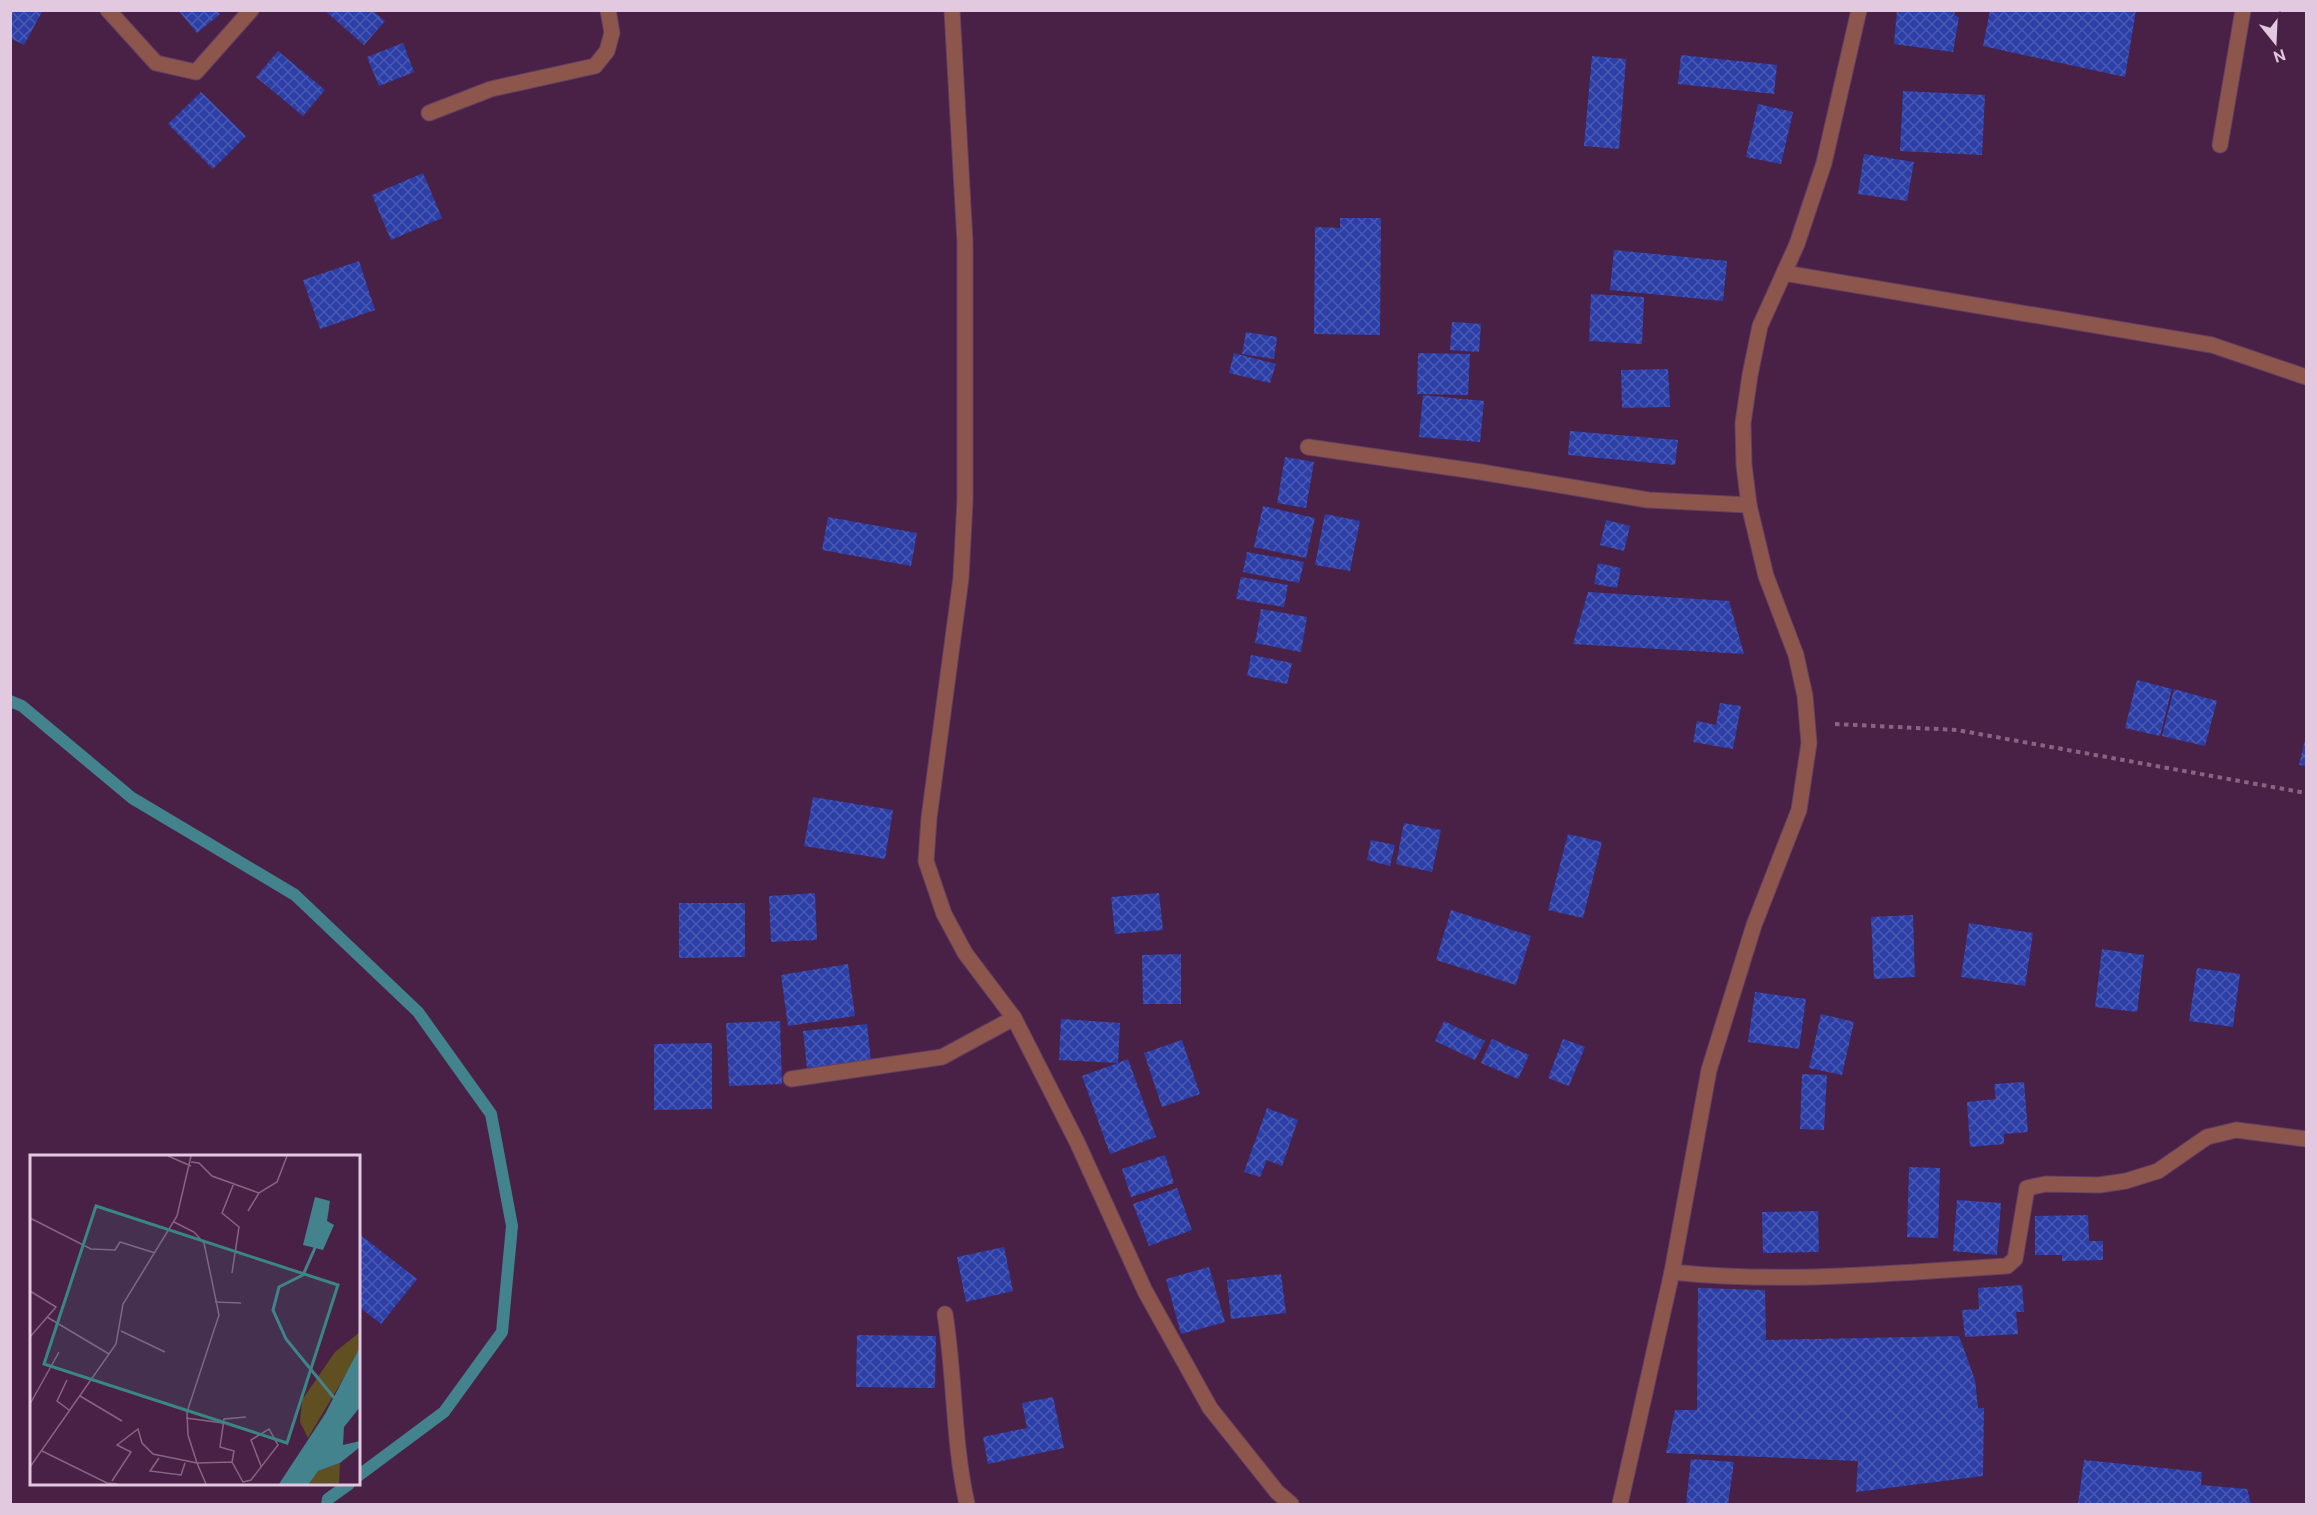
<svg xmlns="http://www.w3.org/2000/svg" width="2317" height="1515" viewBox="0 0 2317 1515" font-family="Ubuntu,sans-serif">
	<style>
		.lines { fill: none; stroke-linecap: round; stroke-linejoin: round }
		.stream { stroke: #43838d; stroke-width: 12 }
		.building { fill: url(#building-cross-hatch) }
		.minor-casing { stroke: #653f62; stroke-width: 17 }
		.path { stroke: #876484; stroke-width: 4; stroke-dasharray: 4.5 4.5; stroke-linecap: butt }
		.minor { stroke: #8d564d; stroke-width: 15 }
		.inset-river { fill: none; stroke: #43838d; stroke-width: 3 }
		.inset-road { fill: none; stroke: #876484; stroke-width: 1.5 }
		.view { fill: #398785; fill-opacity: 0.15; stroke: #398785; stroke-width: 3 }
		.inset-edge { fill: none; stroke: #e3c9e0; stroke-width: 3 }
	</style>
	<defs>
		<pattern id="building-cross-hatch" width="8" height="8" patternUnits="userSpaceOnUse" patternTransform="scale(1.5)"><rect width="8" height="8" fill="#2c3fa7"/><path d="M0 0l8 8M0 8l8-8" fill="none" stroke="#4a59b3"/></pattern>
	</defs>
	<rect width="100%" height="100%" fill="#492146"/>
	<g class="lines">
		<g class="stream">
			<polyline points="10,701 22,706 132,798 295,895 418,1012 491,1114 512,1226 502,1332 444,1412 358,1476"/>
			<polyline points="327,1504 328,1499 349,1484"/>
		</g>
	</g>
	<g class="building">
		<polygon points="10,10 43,10 24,45 10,38"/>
		<polygon points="178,10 216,10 220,14 197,33"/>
		<polygon points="324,10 372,10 385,21 364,45"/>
		<polygon points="1897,10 1956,10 1954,15 1959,17 1953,52 1894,44"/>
		<polygon points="1990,10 2136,10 2125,77 1983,46"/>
		<polygon points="403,43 414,72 379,86 367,57"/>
		<polygon points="278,51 325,90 303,116 256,77"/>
		<polygon points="1681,55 1777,65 1774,94 1678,84"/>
		<polygon points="1592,56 1626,59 1619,149 1584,146"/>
		<polygon points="1903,91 1985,95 1982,155 1900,151"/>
		<polygon points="201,92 246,136 213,169 168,124"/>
		<polygon points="1758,104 1793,112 1781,164 1746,157"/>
		<polygon points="1864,154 1914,162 1907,201 1858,194"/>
		<polygon points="423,173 442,218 391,240 372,195"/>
		<polygon points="1340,218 1381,218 1380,335 1314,334 1315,227 1340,228"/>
		<polygon points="1614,250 1727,261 1723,301 1610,290"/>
		<polygon points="359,261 375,310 320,329 303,280"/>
		<polygon points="1591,294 1644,297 1642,344 1589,341"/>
		<polygon points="1452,322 1481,324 1479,352 1450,350"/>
		<polygon points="1246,332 1277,337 1274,359 1242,354"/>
		<polygon points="1234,353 1276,364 1270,383 1229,373"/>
		<polygon points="1418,353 1470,354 1468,395 1417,394"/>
		<polygon points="1668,369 1670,407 1622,408 1621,370"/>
		<polygon points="1423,395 1484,401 1480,442 1419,437"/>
		<polygon points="1570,431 1678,440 1675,465 1568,455"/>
		<polygon points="1285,457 1314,462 1306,508 1277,503"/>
		<polygon points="1263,506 1315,518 1306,558 1254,547"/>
		<polygon points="1325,514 1360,521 1350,571 1315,565"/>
		<polygon points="828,517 917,533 911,566 822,550"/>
		<polygon points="1606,520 1630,526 1624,551 1600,545"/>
		<polygon points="1247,552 1304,562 1299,583 1243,572"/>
		<polygon points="1598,563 1621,568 1617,588 1594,584"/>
		<polygon points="1241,577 1288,585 1284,607 1236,599"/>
		<polygon points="1588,592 1729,601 1744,654 1573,644"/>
		<polygon points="1261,609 1307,617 1301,652 1255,643"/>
		<polygon points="1251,655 1292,663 1287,684 1247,676"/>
		<polygon points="2137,680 2172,689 2160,736 2125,728"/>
		<polygon points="2174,689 2217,701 2205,746 2162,736"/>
		<polygon points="1720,703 1741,706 1733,749 1693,742 1697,721 1716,725"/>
		<polygon points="2306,736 2306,766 2299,765"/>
		<polygon points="813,797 893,810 885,859 804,846"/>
		<polygon points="1404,823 1441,830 1432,872 1396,864"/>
		<polygon points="1568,834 1602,842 1583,918 1548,910"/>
		<polygon points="1371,840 1395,845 1390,866 1367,860"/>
		<polygon points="815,893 817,940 771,942 769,896"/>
		<polygon points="1159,893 1163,930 1115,934 1111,897"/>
		<polygon points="679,903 745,903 745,957 679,958"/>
		<polygon points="1451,910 1531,936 1516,985 1436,960"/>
		<polygon points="1913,915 1915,977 1874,979 1871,917"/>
		<polygon points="1969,923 2033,933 2025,986 1961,977"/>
		<polygon points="2102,949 2144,955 2137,1012 2095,1007"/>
		<polygon points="1181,954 1181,1004 1143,1004 1142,955"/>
		<polygon points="848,964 855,1016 788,1026 781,975"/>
		<polygon points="2197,968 2240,974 2233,1027 2189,1021"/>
		<polygon points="1755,992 1806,999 1799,1049 1748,1042"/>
		<polygon points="1821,1014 1854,1022 1842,1075 1809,1068"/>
		<polygon points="1061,1019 1120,1023 1118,1063 1128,1059 1156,1137 1110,1154 1082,1076 1118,1063 1059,1060"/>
		<polygon points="780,1021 782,1084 729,1086 726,1023"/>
		<polygon points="1444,1021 1485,1041 1475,1060 1435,1041"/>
		<polygon points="867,1024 871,1061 807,1068 803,1031"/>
		<polygon points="1492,1039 1529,1055 1518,1079 1481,1063"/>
		<polygon points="1563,1039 1585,1047 1569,1086 1548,1078"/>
		<polygon points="1182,1040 1200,1094 1162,1107 1144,1053"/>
		<polygon points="712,1043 712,1109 654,1110 654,1044"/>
		<polygon points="1802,1074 1827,1075 1824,1130 1800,1129"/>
		<polygon points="2024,1082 2028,1132 2004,1134 2004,1144 1970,1147 1967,1102 1996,1099 1994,1084"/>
		<polygon points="1267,1108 1298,1120 1282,1166 1267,1160 1260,1177 1244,1172"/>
		<polygon points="1165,1155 1174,1183 1131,1197 1122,1169"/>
		<polygon points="1909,1167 1940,1168 1938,1238 1907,1237"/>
		<polygon points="1177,1188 1192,1230 1149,1246 1133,1204"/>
		<polygon points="1957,1200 2001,1203 1997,1255 1953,1251"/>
		<polygon points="1818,1211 1819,1252 1763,1253 1762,1212"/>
		<polygon points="2088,1215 2089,1241 2103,1241 2103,1260 2062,1261 2062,1255 2035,1255 2035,1216"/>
		<polygon points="358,1233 417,1279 381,1324 358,1306"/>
		<polygon points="1004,1247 1013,1291 966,1302 957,1257"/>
		<polygon points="1209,1267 1225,1322 1181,1334 1166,1279"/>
		<polygon points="1281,1274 1286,1313 1231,1319 1227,1280"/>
		<polygon points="2022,1285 2024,1312 2016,1312 2018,1334 1965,1337 1962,1310 1979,1309 1978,1288"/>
		<polygon points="1698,1288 1765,1290 1766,1340 1959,1336 1975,1380 1978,1408 1984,1408 1983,1476 1856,1492 1858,1461 1666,1453 1675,1410 1697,1410"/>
		<polygon points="857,1335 936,1336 935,1388 856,1387"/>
		<polygon points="1053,1397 1064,1448 988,1464 983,1437 1027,1428 1022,1403"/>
		<polygon points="1691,1459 1734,1462 1728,1504 1686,1504"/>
		<polygon points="2084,1460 2202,1472 2201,1485 2247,1489 2251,1504 2078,1504"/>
	</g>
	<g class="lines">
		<g class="minor-casing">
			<g id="minor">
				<polyline points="108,10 156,63 196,72 251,10"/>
				<polyline points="952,10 965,242 965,500 961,578 929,818 926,861 944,914 965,953 1014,1018 1077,1142 1145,1291 1210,1408 1277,1492 1291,1504"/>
				<polyline points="429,113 491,89 595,66 607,51 612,33 608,10"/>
				<polyline points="2220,145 2243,10"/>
				<polyline points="1784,273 2212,345 2306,377"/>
				<polyline points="1308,447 1481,472 1648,500 1749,505"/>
				<polyline points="791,1079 942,1057 1014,1018"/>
				<path d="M1672 1272C1783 1284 1895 1273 2007 1266L2015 1259 2027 1188 2046 1184 2099 1185 2126 1181 2158 1171 2207 1137 2236 1130 2306 1139"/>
				<path d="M945 1314C955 1377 953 1442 967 1504"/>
				<polyline points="1620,1504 1672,1272 1709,1070 1754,925 1799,810 1809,743 1805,696 1796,655 1766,576 1749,505 1744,465 1743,423 1750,375 1760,326 1797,244 1824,163 1859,10"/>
			</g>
		</g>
		<polyline class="path" points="1835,724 1957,730 2306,793"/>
		<use href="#minor" class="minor"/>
	</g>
	<g transform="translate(30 1155)">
		<rect width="330" height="330" fill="#492146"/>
		<path d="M330 177V192L322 209 278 283 270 267 272 245 305 197ZM310 308 309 329H279L288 316Z" fill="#604f20"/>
		<path d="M285 42 300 46 297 66 304 70 293 95 273 90ZM330 192V252L314 272 313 290 330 286V292L310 308 288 316 279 329H249L295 259Z" fill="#43838d"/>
		<path class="inset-river" d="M285 93 273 120 249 132 243 155 256 184 305 244"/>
		<path class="inset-road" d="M138 1 161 11M161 7 169 8 182 21 229 38 247 27 257 1M218 56 229 38M0 63 61 94 85 95 90 87 125 98M144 67 164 77 174 88 189 160 157 257 158 280 167 308 202 307 213 327 221 325 248 290 239 274 221 285 231 311M202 118 209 72 192 58 204 28M0 136 26 152 0 182M185 147 211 148M17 162 79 199M91 176 135 197M37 225 27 246 39 255M50 241 92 266M0 249 29 197M156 263 193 268M12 296 77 328 88 329M129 303 120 316 151 320 155 308M202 307 204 296 190 292 194 264 216 262M0 312 86 189 93 149 147 61 161 1M82 326 101 297 87 290 108 274 112 288 123 299 167 308 176 329"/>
		<path class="view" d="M66 51 308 130 257 288 14 209Z"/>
		<rect width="330" height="330" class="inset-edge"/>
	</g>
	<rect width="2317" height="1515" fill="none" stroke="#e3c9e0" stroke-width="24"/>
	<g transform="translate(2275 42) rotate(162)" stroke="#492146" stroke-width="4.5" paint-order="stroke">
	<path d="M0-4.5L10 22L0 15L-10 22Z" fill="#e3c9e0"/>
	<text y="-9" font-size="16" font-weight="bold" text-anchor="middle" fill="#e3c9e0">N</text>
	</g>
</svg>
